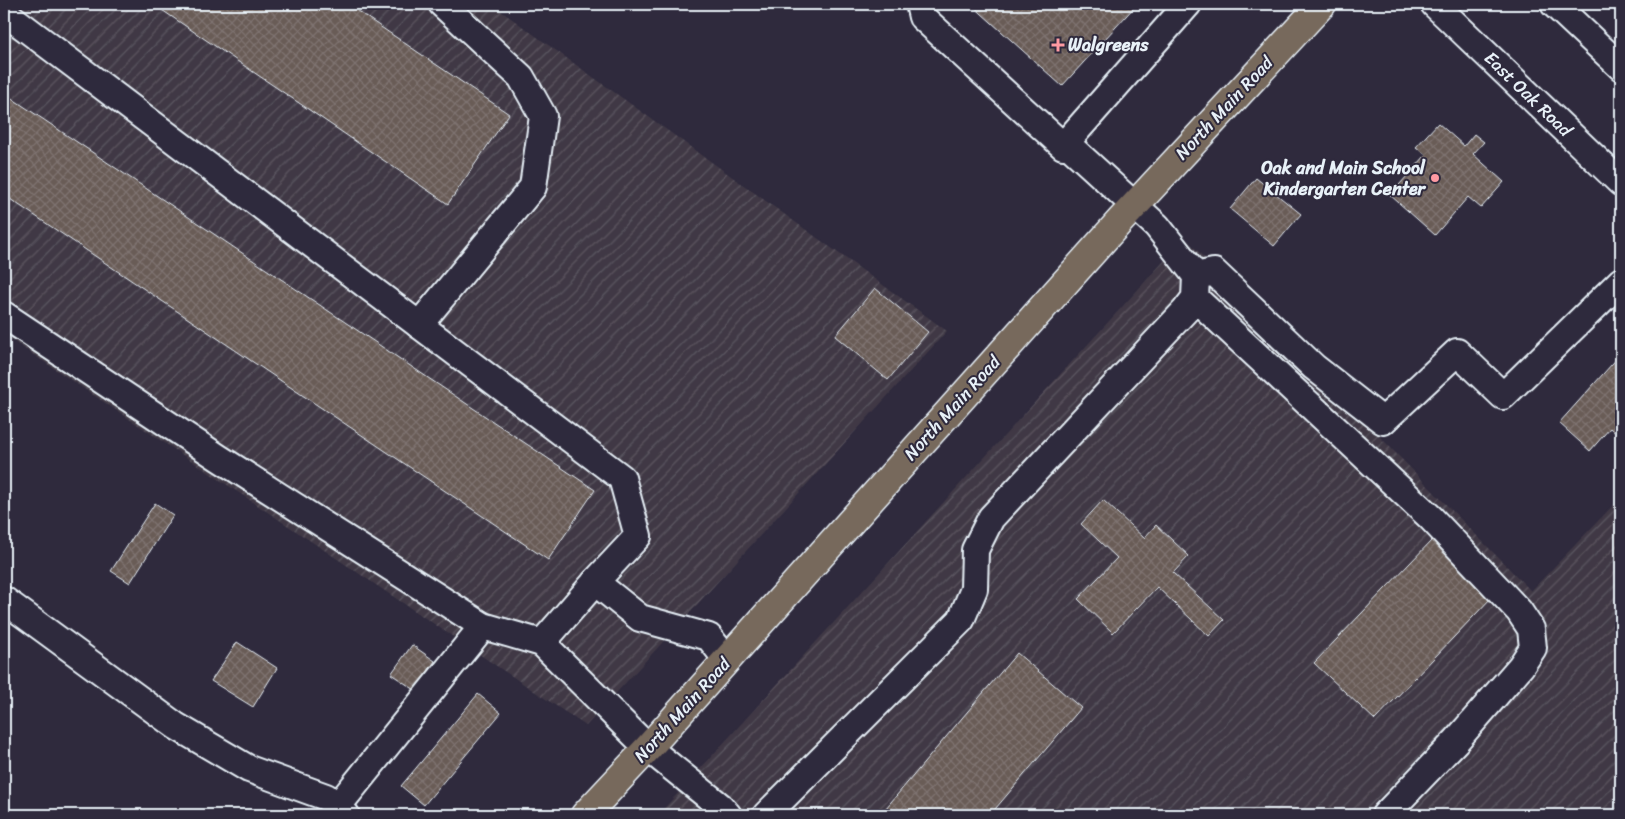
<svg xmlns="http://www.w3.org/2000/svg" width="1625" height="819" viewBox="0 0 1625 819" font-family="Sriracha,sans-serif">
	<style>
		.industrial { fill: url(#industrial-furrows) }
		.building { fill: url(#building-cross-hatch); stroke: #e8f1f8 }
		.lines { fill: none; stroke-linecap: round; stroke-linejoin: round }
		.minor-casing { stroke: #e8f1f8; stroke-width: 30 }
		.major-casing { stroke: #e8f1f8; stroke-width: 31 }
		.minor { stroke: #2f2a3d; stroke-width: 26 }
		.major { stroke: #77695c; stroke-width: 28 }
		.poi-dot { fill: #ff9aa2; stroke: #2f2a3d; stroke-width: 2 }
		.labels { text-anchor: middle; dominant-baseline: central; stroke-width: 4; stroke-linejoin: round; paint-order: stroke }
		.poi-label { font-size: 18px; font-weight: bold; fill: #e8f1f8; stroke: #2f2a3d; text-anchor: start }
		.street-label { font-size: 18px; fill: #e8f1f8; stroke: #2f2a3d }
	</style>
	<defs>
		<pattern id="industrial-furrows" width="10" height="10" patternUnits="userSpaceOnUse" patternTransform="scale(1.25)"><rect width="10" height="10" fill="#403945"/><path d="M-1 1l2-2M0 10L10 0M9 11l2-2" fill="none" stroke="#5c5661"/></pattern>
		<pattern id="building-cross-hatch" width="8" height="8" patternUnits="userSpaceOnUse" patternTransform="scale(1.25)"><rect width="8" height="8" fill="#695b57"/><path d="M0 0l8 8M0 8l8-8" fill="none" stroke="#7e7370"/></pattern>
	</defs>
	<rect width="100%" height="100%" fill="#2f2a3d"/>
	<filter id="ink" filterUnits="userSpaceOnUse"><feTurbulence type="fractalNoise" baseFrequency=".02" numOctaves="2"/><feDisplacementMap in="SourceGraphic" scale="10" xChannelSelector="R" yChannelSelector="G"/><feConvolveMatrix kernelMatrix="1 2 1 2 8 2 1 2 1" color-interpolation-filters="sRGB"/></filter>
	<g filter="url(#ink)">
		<g class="industrial">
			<polygon points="4,4 496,4 494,6 947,331 586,726 4,335"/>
			<polygon points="1185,238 1531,591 1621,497 1621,815 658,815"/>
		</g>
		<g class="building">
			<polygon points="153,4 347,4 509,114 448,204"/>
			<polygon points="971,4 1137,4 1062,86"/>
			<polygon points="4,93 595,490 548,560 4,195"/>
			<polygon points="1438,123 1464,146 1474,134 1484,142 1473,154 1504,182 1481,208 1468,197 1435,235 1390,195 1426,155 1416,147"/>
			<polygon points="1256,178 1301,214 1274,246 1230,209"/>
			<polygon points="875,288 928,332 888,380 835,336"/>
			<polygon points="1621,354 1621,438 1610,428 1590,451 1559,423"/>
			<polygon points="1103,500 1144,538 1156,525 1189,556 1173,573 1224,620 1209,636 1157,587 1113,633 1078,599 1117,558 1081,524"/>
			<polygon points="155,503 173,515 130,583 111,571"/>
			<polygon points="1433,539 1493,596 1375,720 1314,663"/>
			<polygon points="237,642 277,668 253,707 211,681"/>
			<polygon points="412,645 435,661 415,690 391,674"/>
			<polygon points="1017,653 1081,708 990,815 880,815"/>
			<polygon points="478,694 501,713 424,805 401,786"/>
		</g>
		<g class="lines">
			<g class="minor-casing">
				<g id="minor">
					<polyline points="919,4 922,17 1063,146 1188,4"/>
					<polyline points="1434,4 1621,183"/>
					<polyline points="1554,4 1621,67"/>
					<polyline points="4,12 622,478 638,536 595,582 640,618 709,637 727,660"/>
					<polyline points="1196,276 1214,272 1314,367 1383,421 1457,352 1503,396 1621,281"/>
					<polyline points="1195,298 1430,517 1519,611 1531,629 1533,648 1521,666 1456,741 1385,815"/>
					<polyline points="4,315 219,458 483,626 542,643 648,748 720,806 728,815"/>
					<polyline points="419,325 533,187 543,116 521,77 442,4"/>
					<polyline points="4,600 176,726 249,769 326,797 346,815"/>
					<polyline points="542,643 595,582"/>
					<polyline points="337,807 483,626"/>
					<polyline points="766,815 961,620 974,589 975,550 991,518 1185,311 1195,298 1196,276 1157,226 1066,143"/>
				</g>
			</g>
			<g class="major-casing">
				<polyline id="major" points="585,815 648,748 1121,220 1322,4"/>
			</g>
			<use href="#minor" class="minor"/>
			<use href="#major" class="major"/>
		</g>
	</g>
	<g class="poi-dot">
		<path d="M1055.5 37.5h5v5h5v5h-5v5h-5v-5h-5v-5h5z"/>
		<circle cx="1435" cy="178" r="5"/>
	</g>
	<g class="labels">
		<g class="poi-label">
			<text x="1068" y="45">Walgreens</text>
			<text x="1425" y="168" text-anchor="end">Oak and Main School<tspan x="1425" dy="21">Kindergarten Center</tspan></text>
		</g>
		<g class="street-label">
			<text transform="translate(1528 94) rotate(44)">East Oak Road</text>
			<text transform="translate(1224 108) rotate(-47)">North Main Road</text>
			<text transform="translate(952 408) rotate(-48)">North Main Road</text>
			<text transform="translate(682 710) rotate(-48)">North Main Road</text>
		</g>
	</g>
	<rect width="1625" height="819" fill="none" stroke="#2f2a3d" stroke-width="20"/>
	<rect x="10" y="10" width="1605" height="799" fill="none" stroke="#e8f1f8" stroke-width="2" filter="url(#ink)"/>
</svg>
